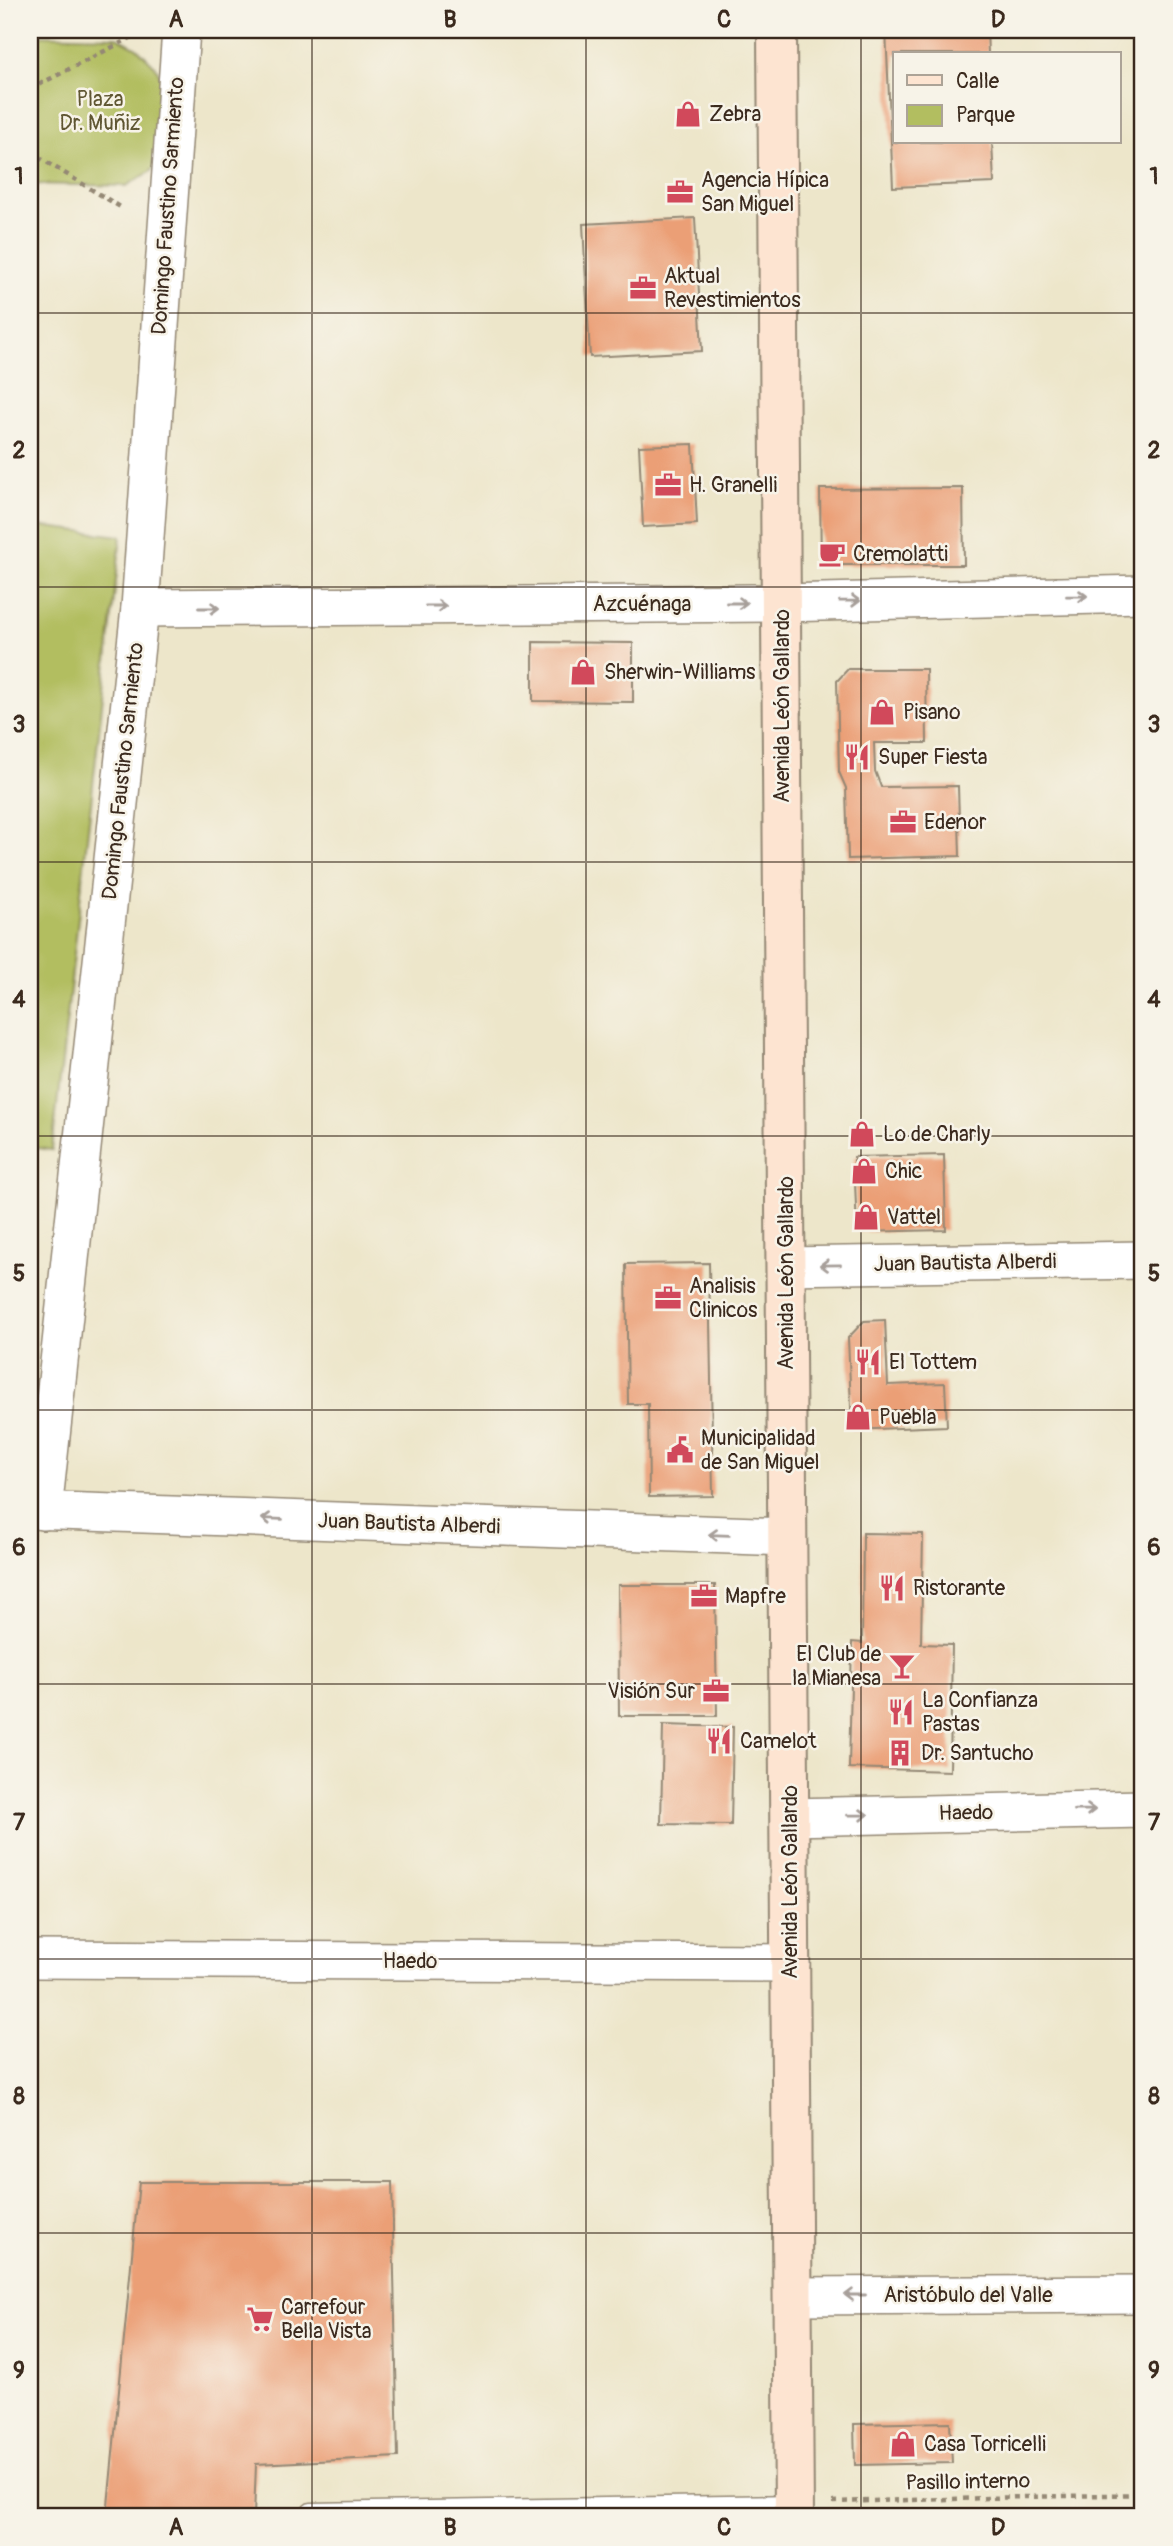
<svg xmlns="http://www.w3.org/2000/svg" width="1173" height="2546" viewBox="0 0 1173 2546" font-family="Pangolin,sans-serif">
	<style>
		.green { fill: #b2be60; stroke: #76743f; stroke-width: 2 }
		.building { fill: #eb9f76 }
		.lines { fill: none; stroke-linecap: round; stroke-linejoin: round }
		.lane-casing { stroke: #948874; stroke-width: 21 }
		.street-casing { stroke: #948874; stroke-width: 40 }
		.secondary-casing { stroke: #948874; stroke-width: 42 }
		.path { stroke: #948874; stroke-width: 4.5; stroke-dasharray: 5 5; stroke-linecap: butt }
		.lane { stroke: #fff; stroke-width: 18 }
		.street { stroke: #fff; stroke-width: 37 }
		.secondary { stroke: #fde4d1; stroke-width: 38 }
		.oneway { stroke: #a79f9a }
		.grid { fill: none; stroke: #3b2a1e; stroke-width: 2; stroke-opacity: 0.55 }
		.labels { text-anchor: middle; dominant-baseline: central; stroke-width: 5; stroke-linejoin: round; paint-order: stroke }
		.park-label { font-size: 21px; fill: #5f5632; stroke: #f7f3e8 }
		.poi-label { font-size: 21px; fill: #3b2a1e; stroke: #f7f3e8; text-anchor: start }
		.street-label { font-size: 21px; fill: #3b2a1e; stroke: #f7f3e8 }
		.neatline { fill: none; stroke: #3b2a1e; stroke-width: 2.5 }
		.grid-label { font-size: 23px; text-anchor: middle; font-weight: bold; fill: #3b2a1e }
	</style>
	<rect width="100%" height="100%" fill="#f7f3e8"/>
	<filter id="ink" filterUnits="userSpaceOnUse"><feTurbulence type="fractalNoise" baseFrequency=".0143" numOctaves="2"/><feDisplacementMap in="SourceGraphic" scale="14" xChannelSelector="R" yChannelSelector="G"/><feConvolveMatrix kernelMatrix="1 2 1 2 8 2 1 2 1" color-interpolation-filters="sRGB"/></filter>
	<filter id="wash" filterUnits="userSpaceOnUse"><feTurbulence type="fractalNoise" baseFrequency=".00686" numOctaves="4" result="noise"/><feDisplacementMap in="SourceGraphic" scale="28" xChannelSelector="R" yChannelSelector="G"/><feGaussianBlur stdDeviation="1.57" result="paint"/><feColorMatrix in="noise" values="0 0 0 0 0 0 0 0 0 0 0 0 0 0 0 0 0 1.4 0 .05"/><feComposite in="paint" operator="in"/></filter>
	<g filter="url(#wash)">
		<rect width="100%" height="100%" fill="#ede6ca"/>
		<g class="green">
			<polygon points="30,35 117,37 137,48 155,66 171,95 163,159 150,172 126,186 30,184"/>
			<polygon points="30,525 121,536 52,1150 30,1147"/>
		</g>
		<g id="blocks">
			<g class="building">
				<polygon points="886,30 987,30 988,54 895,54 895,142 992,142 994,183 893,187"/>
				<polygon points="695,218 702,351 590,357 583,224"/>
				<polygon points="693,444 697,524 643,527 639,446"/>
				<polygon points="963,488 964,565 821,565 820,489"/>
				<polygon points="533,642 633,643 633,702 533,701"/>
				<polygon points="848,669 926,669 927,743 874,743 875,771 881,787 958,786 960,856 848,859 846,788 839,772 837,681"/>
				<polygon points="944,1155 946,1230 857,1232 854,1157"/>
				<polygon points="709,1263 713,1496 649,1497 648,1404 628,1404 626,1264"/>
				<polygon points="885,1320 888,1385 945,1383 947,1426 852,1430 848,1338 864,1321"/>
				<polygon points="863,1533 923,1534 921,1644 952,1645 950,1771 849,1768 852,1642 862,1643"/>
				<polygon points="618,1585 715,1585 717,1716 619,1716"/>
				<polygon points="663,1725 733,1727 731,1825 661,1824"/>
				<polygon points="139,2182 392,2182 398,2457 256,2464 254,2516 107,2516"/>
				<polygon points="950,2422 952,2463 855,2465 854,2424"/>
			</g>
		</g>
	</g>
	<g filter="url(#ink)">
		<use href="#blocks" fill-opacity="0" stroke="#948874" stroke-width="2"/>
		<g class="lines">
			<g class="lane-casing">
				<polyline id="lane" points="311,2512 794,2504"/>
			</g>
			<g class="street-casing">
				<g id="street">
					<polyline points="140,608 781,603 1143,594"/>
					<polyline points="786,1266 1143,1260"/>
					<polyline points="30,1510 787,1537"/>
					<polyline points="43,1511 140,608 181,30"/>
					<polyline points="790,1817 1143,1809"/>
					<polyline points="30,1959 791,1963"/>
					<polyline points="793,2296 1143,2294"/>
				</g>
			</g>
			<g class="secondary-casing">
				<polyline id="secondary" points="777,30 794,2516"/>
			</g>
			<g class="path">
				<polyline points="30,89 144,31"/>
				<polyline points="30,152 122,208"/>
				<polyline points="833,2502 1143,2494"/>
			</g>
			<use href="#lane" class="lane"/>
			<use href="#street" class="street"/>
			<use href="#secondary" class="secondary"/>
		</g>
		<defs><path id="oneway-shaft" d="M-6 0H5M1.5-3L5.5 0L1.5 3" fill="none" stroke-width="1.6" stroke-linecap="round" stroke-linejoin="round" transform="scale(1.75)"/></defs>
		<g class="oneway">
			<use href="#oneway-shaft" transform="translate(1077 596) rotate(-1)"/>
			<use href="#oneway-shaft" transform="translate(850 601) rotate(-1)"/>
			<use href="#oneway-shaft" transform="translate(737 603)"/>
			<use href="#oneway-shaft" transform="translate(436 606)"/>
			<use href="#oneway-shaft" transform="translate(209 608)"/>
			<use href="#oneway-shaft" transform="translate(830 1265) rotate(179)"/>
			<use href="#oneway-shaft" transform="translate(272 1519) rotate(-178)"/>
			<use href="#oneway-shaft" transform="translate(719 1535) rotate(-178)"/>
			<use href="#oneway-shaft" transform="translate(1085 1810) rotate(-1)"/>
			<use href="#oneway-shaft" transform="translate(858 1815) rotate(-1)"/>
			<use href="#oneway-shaft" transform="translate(855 2295) rotate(180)"/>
		</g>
	</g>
	<path class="grid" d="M312 30V2516M586 30V2516M861 30V2516M30 313H1143M30 587H1143M30 862H1143M30 1136H1143M30 1410H1143M30 1684H1143M30 1959H1143M30 2233H1143"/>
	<defs>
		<g id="shop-bare" transform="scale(2.1)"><path d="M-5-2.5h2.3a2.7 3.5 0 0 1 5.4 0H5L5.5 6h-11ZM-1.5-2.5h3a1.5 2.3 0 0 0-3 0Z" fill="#d1495b" stroke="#f7f3e8" stroke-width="2.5" paint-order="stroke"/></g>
		<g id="office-bare" transform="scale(2.1)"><path d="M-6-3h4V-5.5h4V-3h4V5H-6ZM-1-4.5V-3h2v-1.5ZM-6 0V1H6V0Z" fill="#d1495b" stroke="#f7f3e8" stroke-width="2.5" paint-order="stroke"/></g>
		<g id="cafe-bare" transform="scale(2.1)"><path d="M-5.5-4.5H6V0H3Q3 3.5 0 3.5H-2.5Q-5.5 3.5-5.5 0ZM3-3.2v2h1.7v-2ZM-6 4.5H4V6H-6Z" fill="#d1495b" stroke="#f7f3e8" stroke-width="2.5" paint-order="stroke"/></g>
		<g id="restaurant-bare" transform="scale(2.1)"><path d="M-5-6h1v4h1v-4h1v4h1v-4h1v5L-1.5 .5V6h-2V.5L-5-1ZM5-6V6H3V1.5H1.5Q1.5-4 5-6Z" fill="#d1495b" stroke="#f7f3e8" stroke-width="2.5" paint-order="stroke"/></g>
		<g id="civic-bare" transform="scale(2.1)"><path d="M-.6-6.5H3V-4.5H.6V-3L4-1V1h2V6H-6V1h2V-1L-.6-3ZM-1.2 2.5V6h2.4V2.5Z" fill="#d1495b" stroke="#f7f3e8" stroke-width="2.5" paint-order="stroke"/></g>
		<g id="bar-bare" transform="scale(2.1)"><path d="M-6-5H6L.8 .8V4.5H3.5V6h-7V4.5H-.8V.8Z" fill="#d1495b" stroke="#f7f3e8" stroke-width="2.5" paint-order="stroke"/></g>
		<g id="building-bare" transform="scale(2.1)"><path d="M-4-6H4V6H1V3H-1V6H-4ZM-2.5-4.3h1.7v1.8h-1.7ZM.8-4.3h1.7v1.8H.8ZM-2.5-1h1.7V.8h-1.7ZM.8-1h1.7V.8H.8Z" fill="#d1495b" stroke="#f7f3e8" stroke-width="2.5" paint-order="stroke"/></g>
		<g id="supermarket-bare" transform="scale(2.1)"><path d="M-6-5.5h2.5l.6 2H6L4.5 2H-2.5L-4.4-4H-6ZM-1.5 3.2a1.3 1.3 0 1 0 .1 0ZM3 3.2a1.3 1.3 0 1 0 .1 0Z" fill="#d1495b" stroke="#f7f3e8" stroke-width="2.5" paint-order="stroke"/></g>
	</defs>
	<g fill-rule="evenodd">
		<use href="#shop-bare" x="688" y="114"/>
		<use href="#office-bare" x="680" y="192"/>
		<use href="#office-bare" x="643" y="288"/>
		<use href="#office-bare" x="668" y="485"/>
		<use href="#cafe-bare" x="832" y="554"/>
		<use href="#shop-bare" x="583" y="672"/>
		<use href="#shop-bare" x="882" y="712"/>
		<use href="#restaurant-bare" x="857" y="757"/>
		<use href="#office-bare" x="903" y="822"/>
		<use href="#shop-bare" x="862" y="1134"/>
		<use href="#shop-bare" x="864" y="1171"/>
		<use href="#shop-bare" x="866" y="1217"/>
		<use href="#office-bare" x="668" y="1298"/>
		<use href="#restaurant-bare" x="868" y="1362"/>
		<use href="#shop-bare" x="858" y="1417"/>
		<use href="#civic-bare" x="680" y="1450"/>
		<use href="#restaurant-bare" x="892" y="1588"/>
		<use href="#office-bare" x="704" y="1596"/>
		<use href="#bar-bare" x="902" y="1666"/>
		<use href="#office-bare" x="716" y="1691"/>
		<use href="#restaurant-bare" x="901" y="1712"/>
		<use href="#restaurant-bare" x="719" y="1741"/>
		<use href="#building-bare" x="900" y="1753"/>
		<use href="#supermarket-bare" x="260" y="2319"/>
		<use href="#shop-bare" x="903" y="2444"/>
	</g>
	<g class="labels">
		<g class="park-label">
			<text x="100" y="99">Plaza<tspan x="100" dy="24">Dr. Muñiz</tspan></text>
		</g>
		<g class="poi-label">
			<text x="709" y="114">Zebra</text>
			<text x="701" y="180">Agencia Hípica<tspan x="701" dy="24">San Miguel</tspan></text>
			<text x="664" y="276">Aktual<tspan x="664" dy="24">Revestimientos</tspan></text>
			<text x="689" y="485">H. Granelli</text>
			<text x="853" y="554">Cremolatti</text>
			<text x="604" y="672">Sherwin-Williams</text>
			<text x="903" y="712">Pisano</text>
			<text x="878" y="757">Super Fiesta</text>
			<text x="924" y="822">Edenor</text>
			<text x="883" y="1134">Lo de Charly</text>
			<text x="885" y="1171">Chic</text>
			<text x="887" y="1217">Vattel</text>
			<text x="689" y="1286">Analisis<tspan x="689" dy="24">Clinicos</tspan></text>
			<text x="889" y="1362">El Tottem</text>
			<text x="879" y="1417">Puebla</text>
			<text x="701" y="1438">Municipalidad<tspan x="701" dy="24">de San Miguel</tspan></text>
			<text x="913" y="1588">Ristorante</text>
			<text x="725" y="1596">Mapfre</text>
			<text x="881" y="1654" text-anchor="end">El Club de<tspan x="881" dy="24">la Mianesa</tspan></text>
			<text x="695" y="1691" text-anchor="end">Visión Sur</text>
			<text x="922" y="1700">La Confianza<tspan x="922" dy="24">Pastas</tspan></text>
			<text x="740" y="1741">Camelot</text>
			<text x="921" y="1753">Dr. Santucho</text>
			<text x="281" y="2307">Carrefour<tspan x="281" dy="24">Bella Vista</tspan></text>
			<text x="924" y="2444">Casa Torricelli</text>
		</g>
		<g class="street-label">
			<text transform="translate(168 206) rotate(-86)">Domingo Faustino Sarmiento</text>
			<text x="642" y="604">Azcuénaga</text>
			<text transform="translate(782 706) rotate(-90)">Avenida León Gallardo</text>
			<text transform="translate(123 771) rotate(-84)">Domingo Faustino Sarmiento</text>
			<text transform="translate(965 1263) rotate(-1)">Juan Bautista Alberdi</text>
			<text transform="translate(786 1273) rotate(-90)">Avenida León Gallardo</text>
			<text transform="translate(409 1524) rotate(2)">Juan Bautista Alberdi</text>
			<text transform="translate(966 1813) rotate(-1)">Haedo</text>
			<text transform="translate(790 1882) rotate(-90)">Avenida León Gallardo</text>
			<text x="410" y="1961">Haedo</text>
			<text x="968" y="2295">Aristóbulo del Valle</text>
			<text transform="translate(968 2482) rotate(-1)">Pasillo interno</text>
		</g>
	</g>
	<rect width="1173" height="2546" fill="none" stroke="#f7f3e8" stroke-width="77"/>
	<rect x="893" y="52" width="228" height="91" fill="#f7f3e8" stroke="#aca397" stroke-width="2"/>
	<rect x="907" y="75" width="35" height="10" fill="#fde4d1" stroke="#aca397" stroke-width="2"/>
	<text x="956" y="88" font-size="21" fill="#3b2a1e">Calle</text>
	<rect x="907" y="105" width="35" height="21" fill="#b2be60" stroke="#aca397" stroke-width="2"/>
	<text x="956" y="122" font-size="21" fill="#3b2a1e">Parque</text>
	<rect x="38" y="38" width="1096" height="2470" class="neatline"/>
	<g class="grid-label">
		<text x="176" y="27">A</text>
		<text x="450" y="27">B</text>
		<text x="724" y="27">C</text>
		<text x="998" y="27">D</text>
		<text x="19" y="184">1</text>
		<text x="1154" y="184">1</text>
		<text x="19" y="458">2</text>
		<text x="1154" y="458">2</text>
		<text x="19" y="732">3</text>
		<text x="1154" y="732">3</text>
		<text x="19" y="1007">4</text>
		<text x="1154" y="1007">4</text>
		<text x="19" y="1281">5</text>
		<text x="1154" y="1281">5</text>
		<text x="19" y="1555">6</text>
		<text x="1154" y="1555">6</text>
		<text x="19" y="1830">7</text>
		<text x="1154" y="1830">7</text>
		<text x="19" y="2104">8</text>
		<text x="1154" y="2104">8</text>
		<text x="19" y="2378">9</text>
		<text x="1154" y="2378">9</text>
		<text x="176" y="2535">A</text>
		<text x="450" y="2535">B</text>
		<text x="724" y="2535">C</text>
		<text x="998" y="2535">D</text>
	</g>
</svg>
